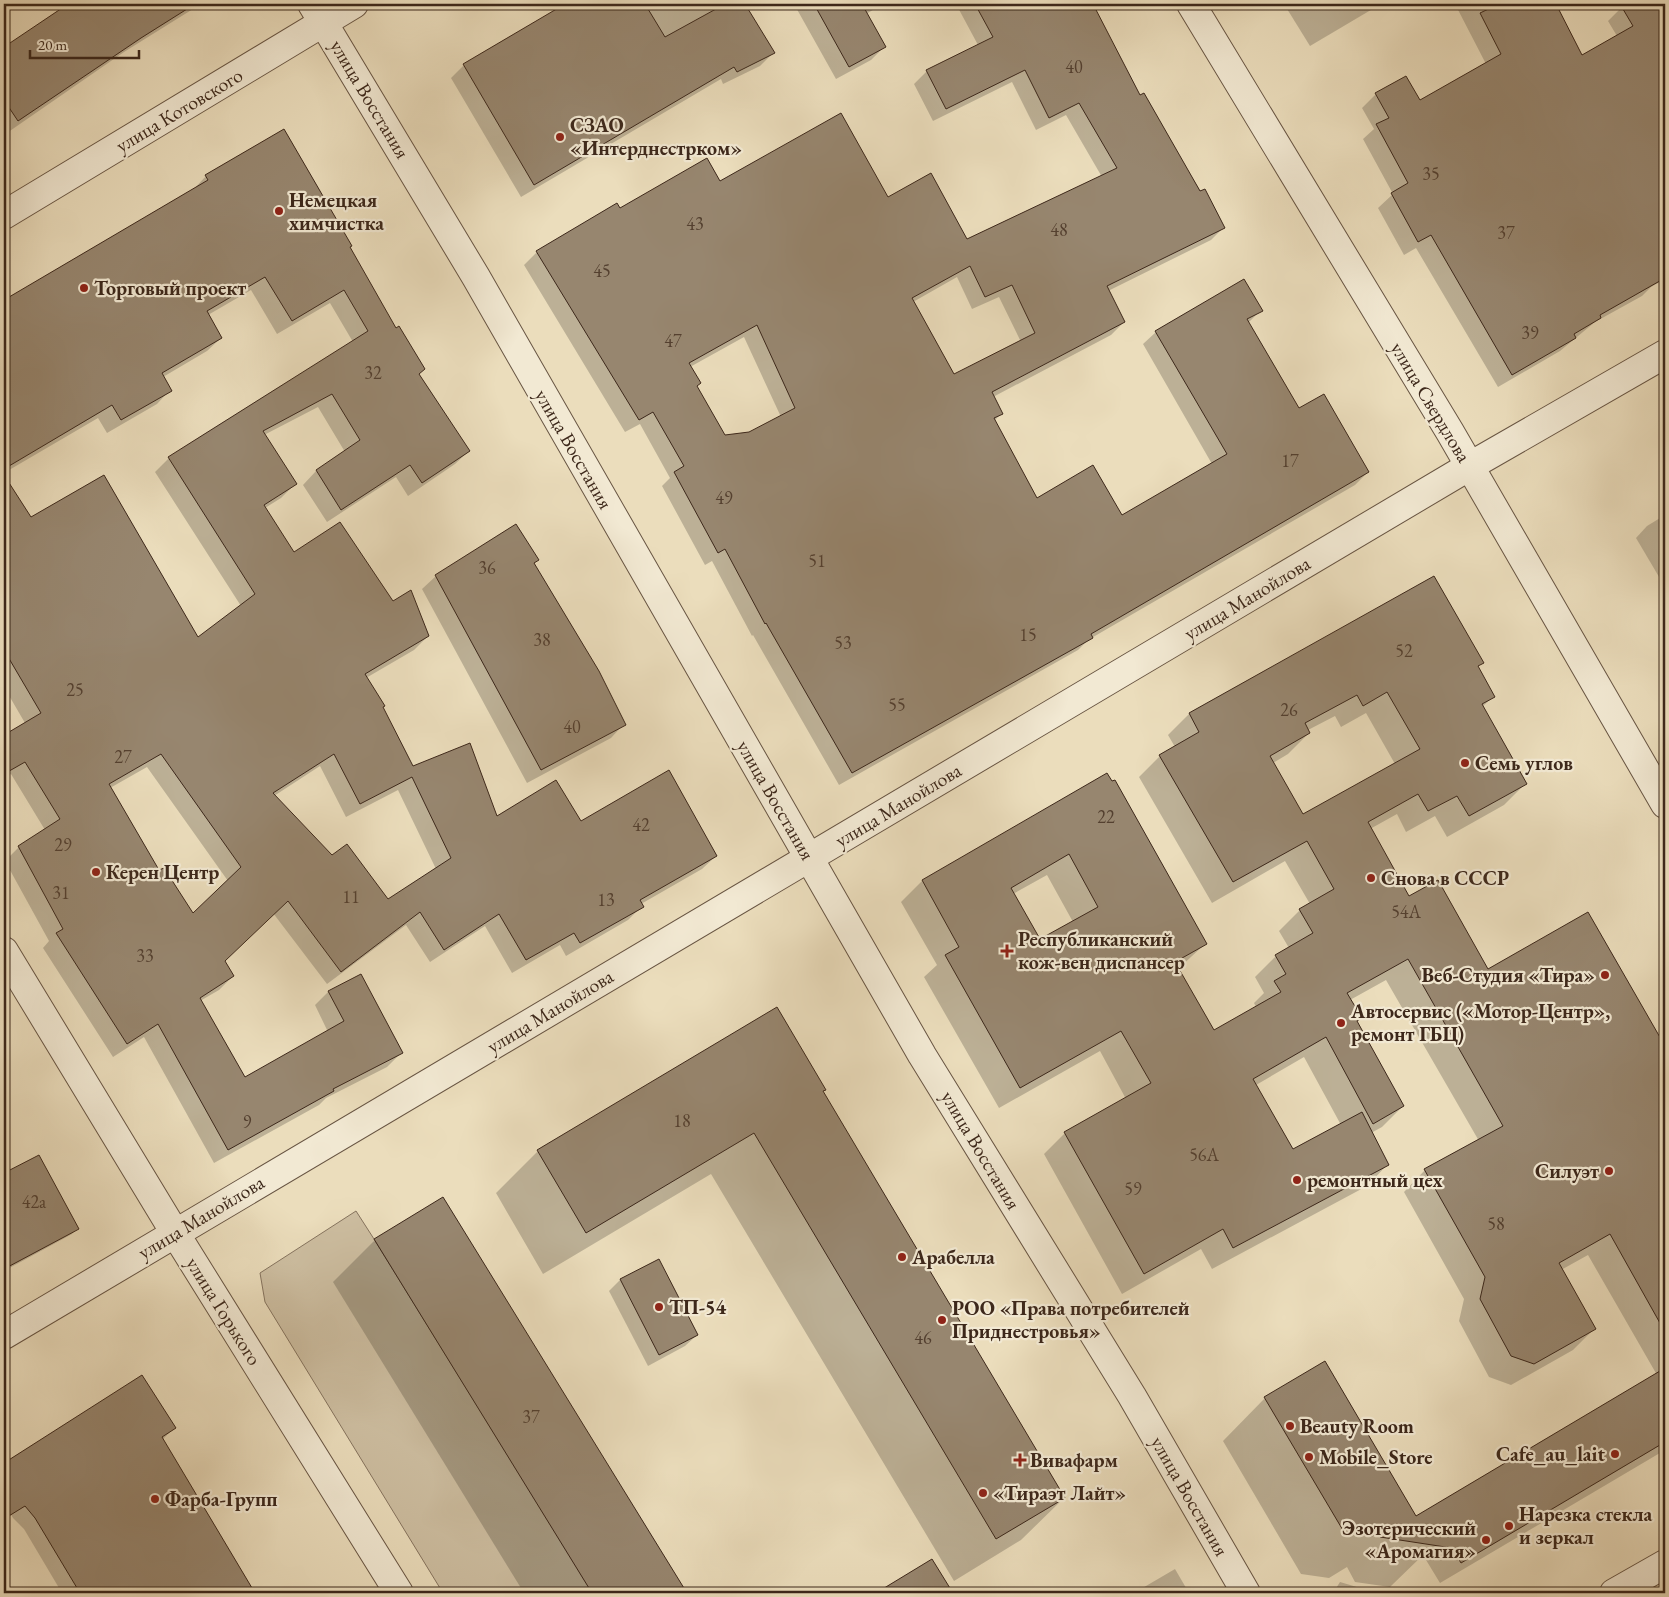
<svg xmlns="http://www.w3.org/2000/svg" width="1669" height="1597" viewBox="0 0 1669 1597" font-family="'EB Garamond',serif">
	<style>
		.green { fill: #cdbea1; stroke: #85735e }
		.shadow { fill: #0003; fill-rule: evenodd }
		.building { fill: #97866f; stroke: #3d281b; fill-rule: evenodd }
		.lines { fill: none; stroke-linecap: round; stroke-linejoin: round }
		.minor-casing { stroke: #685543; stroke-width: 30 }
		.tertiary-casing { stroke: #685543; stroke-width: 30 }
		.minor { stroke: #f2e9d3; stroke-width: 28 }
		.tertiary { stroke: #f2e9d3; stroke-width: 28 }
		.poi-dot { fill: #8f2418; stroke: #f2e9d3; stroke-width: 2 }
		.labels { text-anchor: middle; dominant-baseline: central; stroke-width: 4.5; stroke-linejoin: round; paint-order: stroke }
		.number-label { font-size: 18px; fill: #544030 }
		.street-label { font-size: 20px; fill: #3d281b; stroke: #f2e9d3 }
		.poi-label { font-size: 20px; font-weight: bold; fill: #3d281b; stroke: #f2e9d3; text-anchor: start }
	</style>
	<rect width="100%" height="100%" fill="#ebddbc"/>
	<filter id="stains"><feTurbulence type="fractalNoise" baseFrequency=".004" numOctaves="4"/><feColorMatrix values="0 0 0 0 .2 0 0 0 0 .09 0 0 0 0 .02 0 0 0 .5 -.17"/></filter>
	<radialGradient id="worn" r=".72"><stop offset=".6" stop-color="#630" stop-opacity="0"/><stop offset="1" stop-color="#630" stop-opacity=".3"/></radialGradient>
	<polygon class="green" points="356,1211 374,1239 593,1593 443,1593 265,1302 260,1273"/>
	<g class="shadow">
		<polygon points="65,4 201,4 124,52 4,135 4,49 60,10"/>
		<polygon points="568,4 744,4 773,53 760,66 723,84 721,79 521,197 451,78 464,65"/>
		<polygon points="794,4 883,4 866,14 884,47 871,60 836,79"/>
		<polygon points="906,4 921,4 909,10"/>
		<path d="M956 4H1091L1140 97 1224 227 1211 240 1108 291 1124 322 1111 335 993 397 1001 414 994 421 1036 499 1121 517 1212 464 1143 344 1156 332 1261 310 1248 323 1298 410 1368 472 1355 485 1088 640 1078 650 839 785 753 635 752 636 712 561 705 565 662 486 670 478 640 424 625 432 524 265 537 252 619 209 720 182 887 198 967 241 1102 177 1066 115 1036 130 1012 82 933 121 914 84 927 71 978 45ZM957 277 972 309 999 297 1021 342 953 376 913 302ZM744 337 781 417 749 433 724 436 696 386 690 367Z"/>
		<polygon points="1284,4 1381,4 1310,46"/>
		<polygon points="1455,4 1554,4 1581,57 1617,36 1608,21 1621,8 1619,4 1665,4 1665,279 1651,287 1642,296 1595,322 1560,351 1498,387 1416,248 1404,255 1378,208 1393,194 1363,139 1374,129 1362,108 1376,94 1419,102 1486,64"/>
		<path d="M206 176 349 247 396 330 424 369 418 375 469 451 455 464 408 496 396 477 327 522 303 485 316 471 345 452 318 407 264 435 295 484 281 498 265 508 294 554 393 602 428 636 414 650 366 678 412 767 497 818 580 823 716 856 702 869 641 904 642 906 628 920 566 956 560 945 512 973 485 926 430 962 406 925 327 984 273 913 223 961 233 976 219 990 200 1001 244 1079 328 1032 315 1005 328 992 361 975 401 1053 387 1067 326 1098 319 1105 214 1163 144 1037 113 1057 43 948 49 941 5 861 19 847 45 830 11 774 4 778V736L25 723 4 687V477L31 519 197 639 241 606 155 472 169 458 353 342 330 303 277 334 251 290 208 315 221 338 207 351 163 377 170 390 157 404 107 433 98 418 4 473V301L193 190ZM320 766 346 817 398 790 436 869 388 900 332 857 274 796ZM147 767 228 881 193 915 159 872 110 788Z"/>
		<polygon points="1665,515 1665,587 1636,538 1647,526"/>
		<polygon points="537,560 534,564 624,724 611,738 527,783 422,589 436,576"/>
		<path d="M1434 577 1482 662 1477 668 1493 697 1482 707 1525 784 1504 805 1447 837 1435 816 1406 832 1397 814 1370 829 1409 897 1488 971 1587 913 1665 1049V1450L1440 1583 1423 1555 1390 1587 1355 1582 1347 1567 1329 1578 1301 1574 1223 1441 1265 1398 1418 1521 1657 1375 1588 1255 1561 1270 1594 1329 1573 1350 1511 1385 1489 1377 1459 1321 1464 1299 1404 1192 1425 1170 1479 1141 1386 980 1350 1000 1360 1018 1356 1022 1403 1106 1382 1127 1371 1133 1388 1164 1367 1186 1212 1269 1201 1249 1122 1294 1044 1154 1065 1133 1126 1099 1100 1051 999 1108 924 977 937 965 901 902 922 881 1107 774 1205 944 1178 969 1213 1031 1256 1007 1254 1003 1264 993 1255 977 1276 956 1289 948 1279 931 1300 910 1310 904 1285 861 1212 903 1139 777 1160 756 1175 747 1168 735 1189 714ZM1366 713 1395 764 1303 816 1273 763 1288 754 1309 733 1308 730 1335 716 1341 727ZM1047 875 1073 922 1039 940 1013 894ZM1304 1057 1341 1125 1293 1151 1256 1085Z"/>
		<polygon points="825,1090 822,1092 1064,1498 1021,1540 954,1581 711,1174 543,1274 496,1193 538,1151"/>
		<polygon points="38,1156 77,1229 72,1234 4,1271 4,1175"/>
		<polygon points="443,1198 686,1593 524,1593 333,1282 375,1240"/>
		<polygon points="620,1280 697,1335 685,1346 648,1366 609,1291"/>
		<polygon points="142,1376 174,1428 162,1440 253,1593 62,1593 24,1529 13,1518 4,1503 4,1464"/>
		<polygon points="932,1561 951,1593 878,1593"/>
		<polygon points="1175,1569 1189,1593 1134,1593"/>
		<polygon points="1340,1582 1377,1593 1333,1593"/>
	</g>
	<g class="building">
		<polygon points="68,4 195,4 141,38 18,121 4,100 4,47"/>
		<polygon points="565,4 645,4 665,37 725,4 745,4 775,53 737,72 734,67 534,185 463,64"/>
		<polygon points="814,4 862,4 886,47 849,67"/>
		<path d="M975 4H1093L1140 95 1144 93 1200 191 1205 189 1225 228 1107 286 1125 322 992 392 1003 414 994 418 1037 498 1093 465 1122 515 1227 454 1155 331 1244 279 1263 311 1247 319 1299 408 1324 394 1369 472 1091 634 1093 638 852 773 766 623 765 624 725 549 718 553 674 472 684 466 653 412 639 420 536 251 617 203 620 208 707 158 720 181 841 113 888 197 931 173 967 239 1117 168 1079 103 1049 118 1025 70 946 109 926 70 993 37ZM970 266 985 297 1012 285 1035 333 954 374 912 298ZM757 325 795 408 749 432 725 435 697 386 701 383 689 363Z"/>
		<polygon points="1499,4 1556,4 1582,55 1633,26 1620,4 1665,4 1665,278 1600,315 1601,318 1574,334 1576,338 1512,375 1431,235 1418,242 1391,193 1408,183 1376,124 1389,118 1375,93 1406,76 1420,100 1501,54 1480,13"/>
		<path d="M284 129 352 246 350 247 396 328 399 326 425 369 419 374 470 451 422 483 410 465 341 510 316 470 360 440 332 394 263 431 297 484 264 505 294 552 340 522 393 601 411 590 429 636 365 674 385 706 383 707 413 766 470 743 497 816 556 780 581 821 669 770 717 856 640 900 644 907 580 943 574 933 526 960 499 914 444 950 420 912 341 972 288 901 225 961 234 976 200 998 245 1077 344 1021 328 991 361 974 403 1053 333 1089 334 1091 228 1150 158 1024 127 1044 56 933 63 929 18 846 60 819 25 762 4 774V735L41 713 4 650V475L31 517 104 475 198 637 255 594 168 457 368 331 344 290 292 321 265 277 207 311 222 338 162 373 172 391 121 420 112 405 4 469V300L208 180 205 175ZM161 754 241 867 193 913 164 868 159 870 109 784ZM334 754 360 804 412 777 451 858 388 899 347 844 332 855 273 793Z"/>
		<polygon points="516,524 539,560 534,563 599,671 626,725 541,770 435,575"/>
		<path d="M1434 576 1484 663 1478 666 1495 697 1482 704 1527 784 1469 816 1457 796 1428 811 1418 794 1368 822 1409 896 1438 880 1488 969 1588 912 1665 1046V1332L1610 1234 1559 1263 1596 1329 1534 1364 1511 1356 1480 1299 1485 1277 1424 1169 1503 1126 1408 959 1347 993 1362 1018 1357 1021 1404 1106 1373 1124 1326 1037 1253 1079 1293 1149 1362 1112 1389 1165 1233 1248 1223 1229 1144 1274 1064 1132 1151 1083 1121 1031 1020 1088 945 955 959 947 922 880 1107 773 1112 781 1115 780 1207 944 1175 962 1214 1030 1281 992 1274 981 1286 974 1275 955 1313 933 1299 909 1334 889 1307 841 1233 882 1159 755 1199 732 1189 713ZM1387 692 1420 749 1303 814 1270 756 1310 733 1305 723 1357 695 1363 706ZM1069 854 1098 907 1040 939 1011 888Z"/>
		<polygon points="777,1007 826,1090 823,1091 1065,1498 996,1539 754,1133 586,1233 537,1150"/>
		<polygon points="39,1155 79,1229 4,1269 4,1173"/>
		<polygon points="443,1197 687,1593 592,1593 374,1239"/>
		<polygon points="659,1259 698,1335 659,1355 620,1279"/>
		<polygon points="1325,1361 1416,1516 1665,1368 1665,1442 1461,1563 1452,1548 1380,1537 1392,1530 1389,1526 1372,1536 1344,1532 1264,1397"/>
		<polygon points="142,1375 176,1428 162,1437 255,1593 80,1593 35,1518 25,1506 4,1519 4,1463"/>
		<polygon points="932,1559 953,1593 876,1593"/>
	</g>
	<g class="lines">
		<g class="minor-casing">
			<g id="minor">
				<polyline points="1191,4 1450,432 1665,804"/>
				<polyline points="4,215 354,4"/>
				<polyline points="4,951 175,1233 399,1593"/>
				<polyline points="4,1335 1470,466 1665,354"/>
				<polyline points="1614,1593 1665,1564"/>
			</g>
		</g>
		<g class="tertiary-casing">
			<polyline id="tertiary" points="312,4 476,277 922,1055 1132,1396 1246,1593"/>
		</g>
		<use href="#minor" class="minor"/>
		<use href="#tertiary" class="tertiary"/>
	</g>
	<g class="poi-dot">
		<circle cx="560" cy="137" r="5"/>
		<circle cx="279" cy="211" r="5"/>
		<circle cx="84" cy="288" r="5"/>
		<circle cx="1465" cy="763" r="5"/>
		<circle cx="96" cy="872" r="5"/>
		<circle cx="1371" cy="878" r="5"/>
		<path d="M1004.5 943.5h5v5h5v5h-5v5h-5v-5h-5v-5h5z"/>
		<circle cx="1605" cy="975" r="5"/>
		<circle cx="1341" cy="1023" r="5"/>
		<circle cx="1609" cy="1171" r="5"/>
		<circle cx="1297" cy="1180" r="5"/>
		<circle cx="902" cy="1257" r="5"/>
		<circle cx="659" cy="1307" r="5"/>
		<circle cx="942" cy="1320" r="5"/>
		<circle cx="1290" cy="1426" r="5"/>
		<circle cx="1615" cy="1454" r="5"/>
		<circle cx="1309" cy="1457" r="5"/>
		<path d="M1017.5 1452.5h5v5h5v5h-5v5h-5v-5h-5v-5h5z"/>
		<circle cx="983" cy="1493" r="5"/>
		<circle cx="155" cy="1499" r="5"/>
		<circle cx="1509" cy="1526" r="5"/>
		<circle cx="1486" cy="1540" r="5"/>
	</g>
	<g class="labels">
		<g class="number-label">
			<text x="1074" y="66">40</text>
			<text x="1431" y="173">35</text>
			<text x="695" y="223">43</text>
			<text x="1059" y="229">48</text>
			<text x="1506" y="232">37</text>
			<text x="602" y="270">45</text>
			<text x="1530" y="332">39</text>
			<text x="673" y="340">47</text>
			<text x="373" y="372">32</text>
			<text x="1290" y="460">17</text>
			<text x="724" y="497">49</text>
			<text x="817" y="560">51</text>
			<text x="487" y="567">36</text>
			<text x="1028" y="634">15</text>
			<text x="542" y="639">38</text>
			<text x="843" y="642">53</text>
			<text x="1404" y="650">52</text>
			<text x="75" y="689">25</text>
			<text x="897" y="704">55</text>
			<text x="1289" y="709">26</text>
			<text x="572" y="726">40</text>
			<text x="123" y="756">27</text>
			<text x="1106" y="816">22</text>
			<text x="641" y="824">42</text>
			<text x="63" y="844">29</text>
			<text x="61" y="892">31</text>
			<text x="351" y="896">11</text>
			<text x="606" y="899">13</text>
			<text x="1406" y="911">54А</text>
			<text x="145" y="955">33</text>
			<text x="682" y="1120">18</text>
			<text x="247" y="1121">9</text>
			<text x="1204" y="1154">56А</text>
			<text x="1133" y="1188">59</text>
			<text x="34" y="1201">42а</text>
			<text x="1496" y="1223">58</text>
			<text x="923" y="1337">46</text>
			<text x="531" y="1416">37</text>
		</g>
		<g class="street-label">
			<text transform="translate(370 99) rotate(59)">улица Восстания</text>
			<text transform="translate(179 110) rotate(-31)">улица Котовского</text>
			<text transform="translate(1431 402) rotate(59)">улица Свердлова</text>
			<text transform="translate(574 449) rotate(60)">улица Восстания</text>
			<text transform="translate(1247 598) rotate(-31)">улица Манойлова</text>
			<text transform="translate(776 800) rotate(60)">улица Восстания</text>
			<text transform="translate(898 805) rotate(-31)">улица Манойлова</text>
			<text transform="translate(550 1011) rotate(-31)">улица Манойлова</text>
			<text transform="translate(981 1150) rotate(59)">улица Восстания</text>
			<text transform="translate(201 1217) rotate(-31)">улица Манойлова</text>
			<text transform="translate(224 1311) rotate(58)">улица Горького</text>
			<text transform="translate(1190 1496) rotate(60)">улица Восстания</text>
		</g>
		<g class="poi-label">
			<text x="570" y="125">СЗАО<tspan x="570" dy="23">«Интерднестрком»</tspan></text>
			<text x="289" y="200">Немецкая<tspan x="289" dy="23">химчистка</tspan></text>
			<text x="94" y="288">Торговый проект</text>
			<text x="1475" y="763">Семь углов</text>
			<text x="106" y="872">Керен Центр</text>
			<text x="1381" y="878">Снова в СССР</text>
			<text x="1018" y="939">Республиканский<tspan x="1018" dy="23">кож-вен диспансер</tspan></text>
			<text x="1595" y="975" text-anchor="end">Веб-Студия «Тира»</text>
			<text x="1351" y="1011">Автосервис («Мотор-Центр»,<tspan x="1351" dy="23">ремонт ГБЦ)</tspan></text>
			<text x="1599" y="1171" text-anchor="end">Силуэт</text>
			<text x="1307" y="1180">ремонтный цех</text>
			<text x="912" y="1257">Арабелла</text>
			<text x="669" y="1307">ТП-54</text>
			<text x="952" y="1308">РОО «Права потребителей<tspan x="952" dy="23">Приднестровья»</tspan></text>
			<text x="1300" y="1426">Beauty Room</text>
			<text x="1605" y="1454" text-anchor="end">Cafe_au_lait</text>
			<text x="1319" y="1457">Mobile_Store</text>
			<text x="1030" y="1460">Вивафарм</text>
			<text x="993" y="1493">«Тираэт Лайт»</text>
			<text x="165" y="1499">Фарба-Групп</text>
			<text x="1519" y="1514">Нарезка стекла<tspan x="1519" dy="23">и зеркал</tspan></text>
			<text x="1476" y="1528" text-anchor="end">Эзотерический<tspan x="1476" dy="23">«Аромагия»</tspan></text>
		</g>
	</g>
	<rect width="1669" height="1597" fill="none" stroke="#ebddbc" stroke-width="20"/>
	<rect x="5" y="5" width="1659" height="1587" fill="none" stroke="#3d281b" stroke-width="2.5"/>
	<rect x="10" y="10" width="1649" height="1577" fill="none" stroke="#3d281b"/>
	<path d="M30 50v8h109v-8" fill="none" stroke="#3d281b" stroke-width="2.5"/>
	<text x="38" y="50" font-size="15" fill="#3d281b" stroke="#f2e9d3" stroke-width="4" paint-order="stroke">20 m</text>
	<rect width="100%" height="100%" filter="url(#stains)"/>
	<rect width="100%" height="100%" fill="url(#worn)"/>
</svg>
